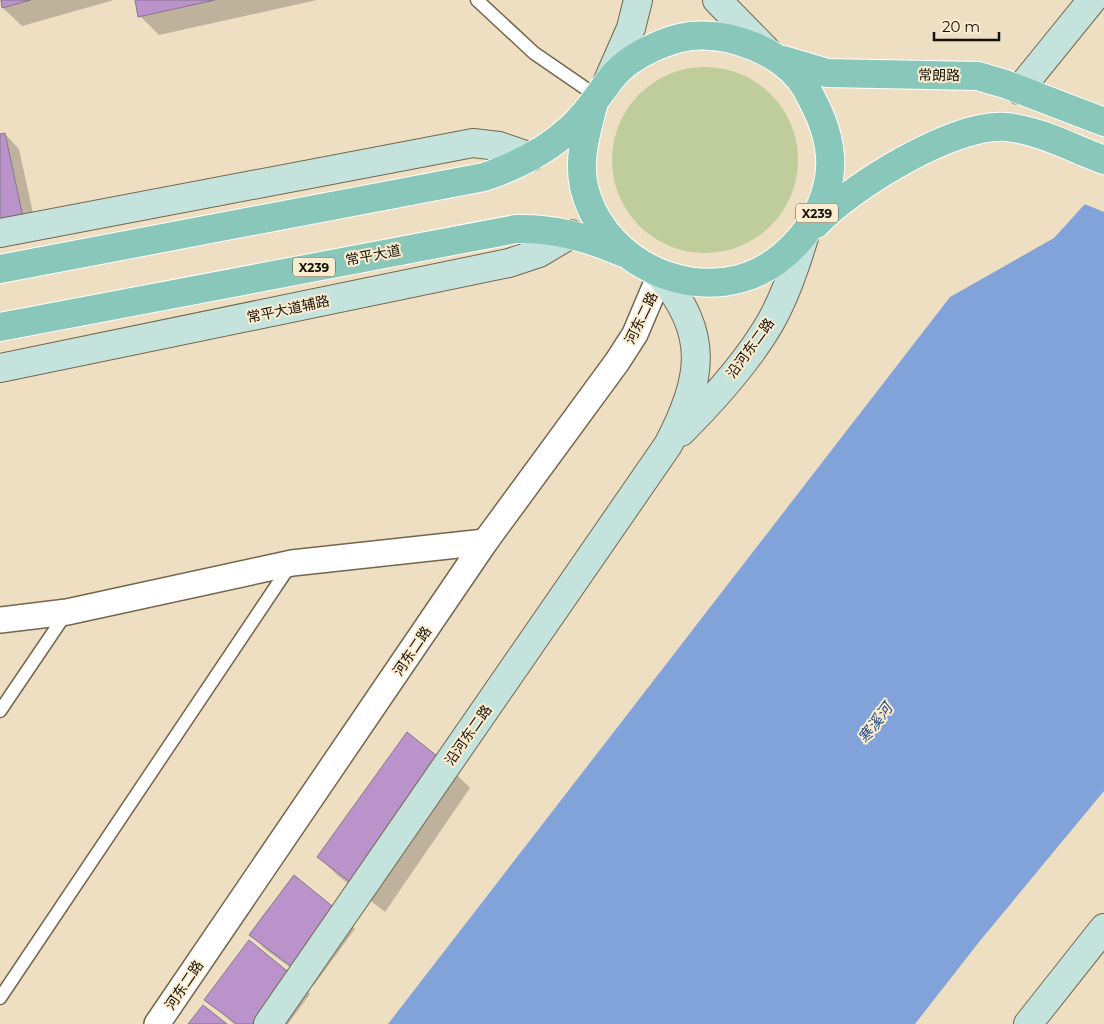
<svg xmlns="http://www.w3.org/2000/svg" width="1104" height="1024" viewBox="0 0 1104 1024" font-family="Montserrat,'Noto Sans SC',sans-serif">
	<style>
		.green { fill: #becd9b }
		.water { fill: #81a3da }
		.pier { fill: #eedfc3 }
		.shadow { fill: #0003 }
		.building { fill: #ba93cb; stroke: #86758e }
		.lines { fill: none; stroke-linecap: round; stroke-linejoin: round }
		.lane-casing { stroke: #73664d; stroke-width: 15 }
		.street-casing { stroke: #73664d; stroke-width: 28 }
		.secondary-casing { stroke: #73664d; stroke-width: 30 }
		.primary-casing { stroke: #fff; stroke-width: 30 }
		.lane { stroke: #fff; stroke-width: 12 }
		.street { stroke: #fff; stroke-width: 25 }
		.secondary { stroke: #c4e3dc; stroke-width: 28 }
		.primary { stroke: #88c7b9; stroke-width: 28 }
		.labels { text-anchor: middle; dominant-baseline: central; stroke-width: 4; stroke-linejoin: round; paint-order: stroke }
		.shield { fill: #fbecd0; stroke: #5b5343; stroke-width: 1 }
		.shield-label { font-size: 12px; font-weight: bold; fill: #161107 }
		.street-label { font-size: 14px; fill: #161107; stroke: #fbecd0 }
		.water-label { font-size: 15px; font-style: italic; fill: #21498b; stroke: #fbecd0 }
	</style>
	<rect width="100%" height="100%" fill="#eedfc3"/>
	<circle class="green" cx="705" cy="160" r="93"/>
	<polygon class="water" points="1104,183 1104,791 979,942 915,1024 388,1024 950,297 1054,238"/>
	<polygon class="pier" points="1104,180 1104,212 1082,203 1102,181"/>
	<g class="shadow">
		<polygon points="2,0 114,0 22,26 3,8"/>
		<polygon points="136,0 317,0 159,35 140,16"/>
		<polygon points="5,134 19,149 38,236 0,241 0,135"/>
		<polygon points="451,769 470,788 385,912 337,875 318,856"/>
		<polygon points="341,915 355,929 314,985 265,949 251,934"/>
		<polygon points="296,980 310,994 288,1024 234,1024 206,1000"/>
	</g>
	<g class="building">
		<polygon points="1,0 31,0 2,8"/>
		<polygon points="135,0 215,0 138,17"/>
		<polygon points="5,133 24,222 0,225 0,134"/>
		<polygon points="407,732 452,768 366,894 317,857"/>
		<polygon points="294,875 342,914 299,972 249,935"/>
		<polygon points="249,940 297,979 263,1024 237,1024 204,1000"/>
		<polygon points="203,1005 227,1024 188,1024"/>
	</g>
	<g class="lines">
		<g class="lane-casing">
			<g id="lane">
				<polyline points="477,0 534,53 598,97"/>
				<polyline points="0,711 67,612"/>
				<polyline points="0,998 291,564"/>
			</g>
		</g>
		<g class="street-casing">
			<g id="street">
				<polyline points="0,620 67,612 292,563 485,542"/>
				<polyline points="157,1024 485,542 617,362 635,334 660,275"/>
			</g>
		</g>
		<g class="secondary-casing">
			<g id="secondary">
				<polyline points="717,0 770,54"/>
				<polyline points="606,85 631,28 638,0"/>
				<polyline points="1019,90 1092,0"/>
				<polyline points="0,233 473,143 499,146 531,157"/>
				<polyline points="0,368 509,263 539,253 571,234"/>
				<path d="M681 432C712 401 748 361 770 323 786 295 796 265 805 234"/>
				<path d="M268 1024 668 445C702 381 711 334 660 275"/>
				<polyline points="1028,1024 1104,928"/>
			</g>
		</g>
		<g class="primary-casing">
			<g id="primary">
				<polyline points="783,60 827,73 978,76 1005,84 1104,122"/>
				<path d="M816 224C850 187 955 122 1007 127 1041 131 1072 148 1104 160"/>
				<path d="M0 269 484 177C517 166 546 151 571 128 589 112 599 93 614 75 630 56 666 39 691 36 730 32 785 52 806 88 818 110 828 130 830 156 834 209 790 266 739 279 673 296 600 254 584 187 578 159 586 133 593 106"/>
				<path d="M0 327 516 229C554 228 586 237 621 252"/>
			</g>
		</g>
		<use href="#lane" class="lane"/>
		<use href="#street" class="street"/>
		<use href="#secondary" class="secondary"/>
		<use href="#primary" class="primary"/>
	</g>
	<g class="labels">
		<g class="shield">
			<rect x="796" y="203.5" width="42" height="19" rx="4"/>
			<rect x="293" y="257.5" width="42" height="19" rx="4"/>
		</g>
		<g class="shield-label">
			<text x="817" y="213">X239</text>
			<text x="314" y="267">X239</text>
		</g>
		<g class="street-label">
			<text transform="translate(939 75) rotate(1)">常朗路</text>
			<text transform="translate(373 255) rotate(-11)">常平大道</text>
			<text transform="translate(288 309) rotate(-12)">常平大道辅路</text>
			<text transform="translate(641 318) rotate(-64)">河东二路</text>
			<text transform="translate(750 348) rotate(-54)">沿河东二路</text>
			<text transform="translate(412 651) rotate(-56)">河东二路</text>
			<text transform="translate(468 735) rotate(-55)">沿河东二路</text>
			<text transform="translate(184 985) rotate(-56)">河东二路</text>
		</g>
		<g class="water-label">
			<text transform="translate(875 723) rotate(-53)">寒溪河</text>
		</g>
	</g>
	<path d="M934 32v8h65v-8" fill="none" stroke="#161107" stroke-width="2.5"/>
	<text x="942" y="32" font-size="15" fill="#161107" stroke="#fbecd0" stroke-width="4" paint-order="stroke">20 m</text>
</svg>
